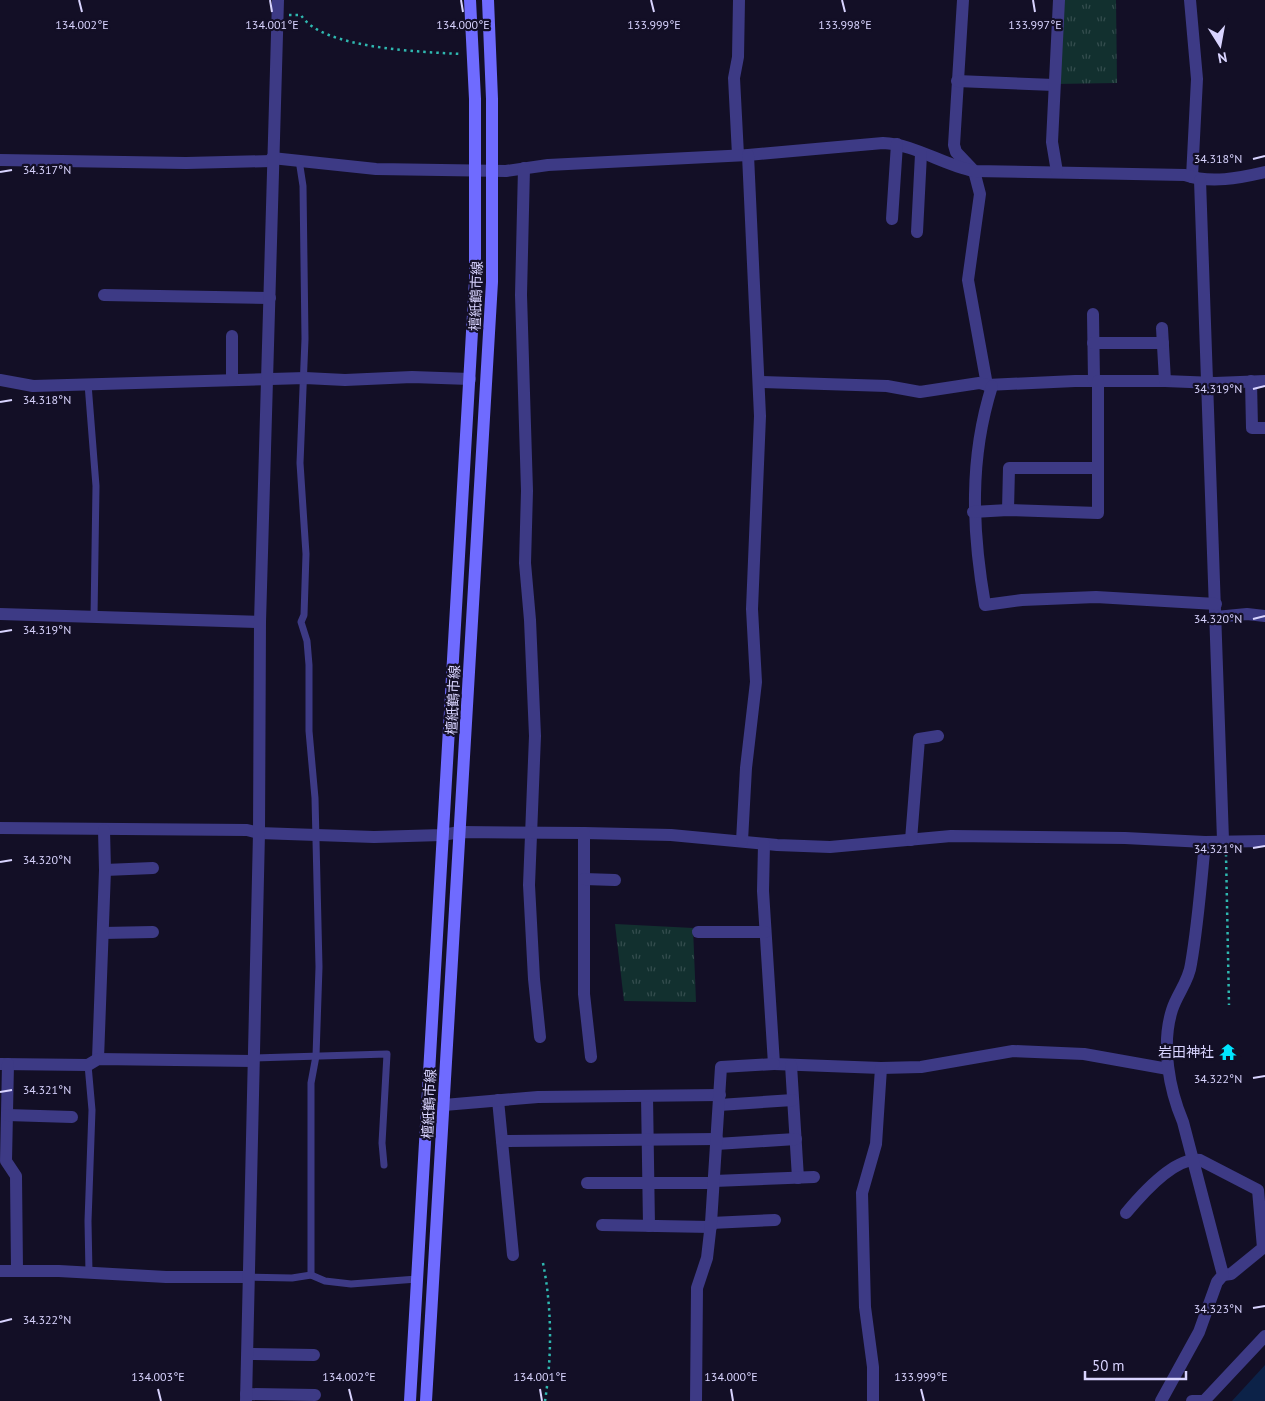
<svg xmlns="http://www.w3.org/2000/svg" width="1265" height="1401" viewBox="0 0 1265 1401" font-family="'PT Sans','Noto Sans JP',sans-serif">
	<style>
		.grass { fill: url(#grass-tufts) }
		.water { fill: #0c2248 }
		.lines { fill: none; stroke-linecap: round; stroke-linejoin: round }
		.path { stroke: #2fb8b0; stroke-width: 2.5; stroke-dasharray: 2.5 4; stroke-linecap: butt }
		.service { stroke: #3d3a85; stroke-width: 7 }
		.minor { stroke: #3d3a85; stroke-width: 12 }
		.secondary { stroke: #6f6bff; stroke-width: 12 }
		.ticks { fill: none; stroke: #d9d4ff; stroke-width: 2 }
		.labels { text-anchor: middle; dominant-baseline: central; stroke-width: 4.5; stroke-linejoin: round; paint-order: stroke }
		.street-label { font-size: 14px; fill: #d9d4ff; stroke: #130f26 }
		.poi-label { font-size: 14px; fill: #d9d4ff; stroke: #130f26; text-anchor: end }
		.ticks-label { font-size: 12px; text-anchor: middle; fill: #d9d4ff; stroke: #130f26; stroke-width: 4.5; stroke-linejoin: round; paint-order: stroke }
	</style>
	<defs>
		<pattern id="grass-tufts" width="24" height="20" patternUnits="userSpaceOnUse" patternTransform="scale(1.25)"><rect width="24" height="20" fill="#12302f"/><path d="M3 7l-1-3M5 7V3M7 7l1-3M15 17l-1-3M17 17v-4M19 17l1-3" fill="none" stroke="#344d4e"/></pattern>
	</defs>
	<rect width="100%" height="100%" fill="#130f26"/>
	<g class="grass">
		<polygon points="1063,0 1116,0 1117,83 1055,84"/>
		<polygon points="615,924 693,928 696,1002 624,1001"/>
	</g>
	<polygon class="water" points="1265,1365 1265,1401 1232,1401"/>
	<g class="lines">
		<g class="path">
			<path d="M289 15H301C321 49 424 52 461 54"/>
			<polyline points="1226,854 1229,1005"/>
			<path d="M543 1263C552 1308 552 1356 545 1401"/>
		</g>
		<g class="service">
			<polyline points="299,160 303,186 305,339 300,463 306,554 304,615 301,622 307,641 309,665 309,731 315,798 319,967 316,1056 311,1083 311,1275"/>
			<polyline points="88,384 96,486 94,618"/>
			<polyline points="253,1058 387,1054 382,1143 384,1165"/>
			<polyline points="88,1065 92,1110 88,1221 89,1273"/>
			<polyline points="248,1277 292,1278 311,1275 325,1281 351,1284 417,1279"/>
		</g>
		<g class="minor">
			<polyline points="963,0 954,145 956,152 974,171 980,194 968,280 987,385 1075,381 1165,381 1215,383 1265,381"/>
			<polyline points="1190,0 1197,79 1192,177"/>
			<polyline points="957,81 1054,85"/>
			<polyline points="738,155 734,78 738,57 739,0"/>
			<path d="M272 158 376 169 506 171 548 165 748 155 883 143C914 144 943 165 974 171L1185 175C1211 184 1239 178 1265 172"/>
			<polyline points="0,160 186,163 272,161"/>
			<polyline points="524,168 521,295 527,491 525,563 530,620 535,736 529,885 534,979 540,1037"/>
			<polyline points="1057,172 1052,142 1059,0"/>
			<polyline points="1200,180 1223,840"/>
			<polyline points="892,219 897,144"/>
			<polyline points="917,232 921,154"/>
			<polyline points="104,295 270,298"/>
			<polyline points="1093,314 1094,381"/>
			<polyline points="1162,328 1165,381"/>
			<polyline points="1093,343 1163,343"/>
			<polyline points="0,380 33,386 305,378 345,380 412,377 470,379"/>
			<polyline points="232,380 232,336"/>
			<polyline points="1251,381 1252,428 1265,428"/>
			<polyline points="760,382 887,386 920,392 979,383 987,385"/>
			<path d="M992 386C969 459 972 530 985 605L1022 600 1096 597 1216 604"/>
			<polyline points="1008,510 1009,468 1098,468"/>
			<polyline points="973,512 1008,510 1098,513 1098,381"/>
			<polyline points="0,614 260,622"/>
			<polyline points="1216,617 1247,614 1265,616"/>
			<polyline points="0,828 247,830 259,833 374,837 442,835 460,832 584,833 671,835 777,845 830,847 951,836 1125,838 1205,842 1265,841"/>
			<polyline points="584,833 584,994 591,1057"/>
			<polyline points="911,840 919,739 938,736"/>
			<polyline points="742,841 746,768 756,682 752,609 760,416 748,155"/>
			<polyline points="764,844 763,891 774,1064 881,1068 921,1067 1013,1051 1084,1054 1168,1069"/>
			<polyline points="105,870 153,868"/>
			<polyline points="584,879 615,880"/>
			<polyline points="698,932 765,932"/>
			<polyline points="103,933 153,932"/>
			<polyline points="98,1059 105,870 104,830"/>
			<polyline points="0,1064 88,1065 98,1059 253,1061"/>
			<polyline points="8,1064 6,1161 16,1176 17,1270"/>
			<polyline points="791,1065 798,1178"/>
			<polyline points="647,1096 649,1226"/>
			<polyline points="498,1100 513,1255"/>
			<polyline points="444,1105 538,1097 720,1095"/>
			<polyline points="719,1105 793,1100"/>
			<polyline points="7,1115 72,1117"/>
			<polyline points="502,1141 717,1139"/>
			<polyline points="716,1144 796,1139"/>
			<polyline points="714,1181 814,1177"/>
			<polyline points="587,1183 714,1183"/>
			<path d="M1126 1213C1141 1195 1175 1156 1200 1160L1258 1190 1263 1248 1231 1274 1223 1275"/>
			<polyline points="711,1223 775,1220"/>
			<polyline points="602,1225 711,1227"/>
			<polyline points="0,1271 59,1271 166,1277 248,1277"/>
			<polyline points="248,1354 314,1355"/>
			<polyline points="246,1394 315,1395"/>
			<polyline points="246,1401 259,833 260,622 278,0"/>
			<polyline points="696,1401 697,1288 707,1258 711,1223 721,1067 774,1064"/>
			<polyline points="873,1401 873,1367 865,1307 862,1193 876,1144 881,1068"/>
			<path d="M1161 1401 1199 1332 1217 1282 1223 1275 1183 1122C1169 1089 1161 1045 1172 1010 1177 994 1189 981 1191 964 1198 924 1201 883 1205 842"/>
			<polyline points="1192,1401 1204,1401 1265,1336"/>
		</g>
		<g class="secondary">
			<polyline points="410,1401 475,280 475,99 470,0"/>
			<polyline points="426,1401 492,282 492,99 488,0"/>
		</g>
	</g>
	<path class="ticks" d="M79 0 82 12M270 0 272 12M461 0 463 12M651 0 654 12M842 0 845 12M1033 0 1035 12M1253 159 1265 156M0 172 12 170M1253 389 1265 386M0 402 12 400M1253 619 1265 616M0 632 12 630M1253 848 1265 846M0 862 12 860M1253 1078 1265 1076M0 1092 12 1090M1253 1308 1265 1306M0 1322 12 1319M158 1389 161 1401M349 1389 352 1401M540 1389 542 1401M731 1389 733 1401M921 1389 924 1401"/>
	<defs>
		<g id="temple-bare" transform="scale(1.35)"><path d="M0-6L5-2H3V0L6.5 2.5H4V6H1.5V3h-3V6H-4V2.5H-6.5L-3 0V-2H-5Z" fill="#00e5ff" stroke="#130f26" stroke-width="2.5" paint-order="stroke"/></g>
	</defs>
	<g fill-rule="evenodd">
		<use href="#temple-bare" x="1228" y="1052"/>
	</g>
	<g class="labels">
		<g class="street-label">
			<text transform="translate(476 296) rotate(-88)">檀紙鶴市線</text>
			<text transform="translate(453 700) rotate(-87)">檀紙鶴市線</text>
			<text transform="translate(429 1104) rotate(-87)">檀紙鶴市線</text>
		</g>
		<g class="poi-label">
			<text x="1214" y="1052">岩田神社</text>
		</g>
	</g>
	<g class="ticks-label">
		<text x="82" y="29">134.002°E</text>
		<text x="272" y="29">134.001°E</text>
		<text x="463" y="29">134.000°E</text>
		<text x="654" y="29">133.999°E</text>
		<text x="845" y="29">133.998°E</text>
		<text x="1035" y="29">133.997°E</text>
		<text x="1218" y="163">34.318°N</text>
		<text x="47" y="174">34.317°N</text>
		<text x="1218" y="393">34.319°N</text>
		<text x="47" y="404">34.318°N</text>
		<text x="1218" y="623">34.320°N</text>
		<text x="47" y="634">34.319°N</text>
		<text x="1218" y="853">34.321°N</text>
		<text x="47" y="864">34.320°N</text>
		<text x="1218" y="1083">34.322°N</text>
		<text x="47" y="1094">34.321°N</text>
		<text x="1218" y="1313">34.323°N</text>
		<text x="47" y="1324">34.322°N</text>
		<text x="158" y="1381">134.003°E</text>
		<text x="349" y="1381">134.002°E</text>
		<text x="540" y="1381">134.001°E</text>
		<text x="731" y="1381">134.000°E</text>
		<text x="921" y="1381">133.999°E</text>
	</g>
	<g transform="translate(1220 45) rotate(169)" stroke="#130f26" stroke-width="4" paint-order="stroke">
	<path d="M0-4L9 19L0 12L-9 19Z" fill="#d9d4ff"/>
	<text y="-8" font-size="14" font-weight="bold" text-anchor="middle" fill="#d9d4ff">N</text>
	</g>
	<path d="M1085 1371v8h101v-8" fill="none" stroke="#d9d4ff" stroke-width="2.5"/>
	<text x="1092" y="1371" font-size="15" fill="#d9d4ff" stroke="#130f26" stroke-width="4" paint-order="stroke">50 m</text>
</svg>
